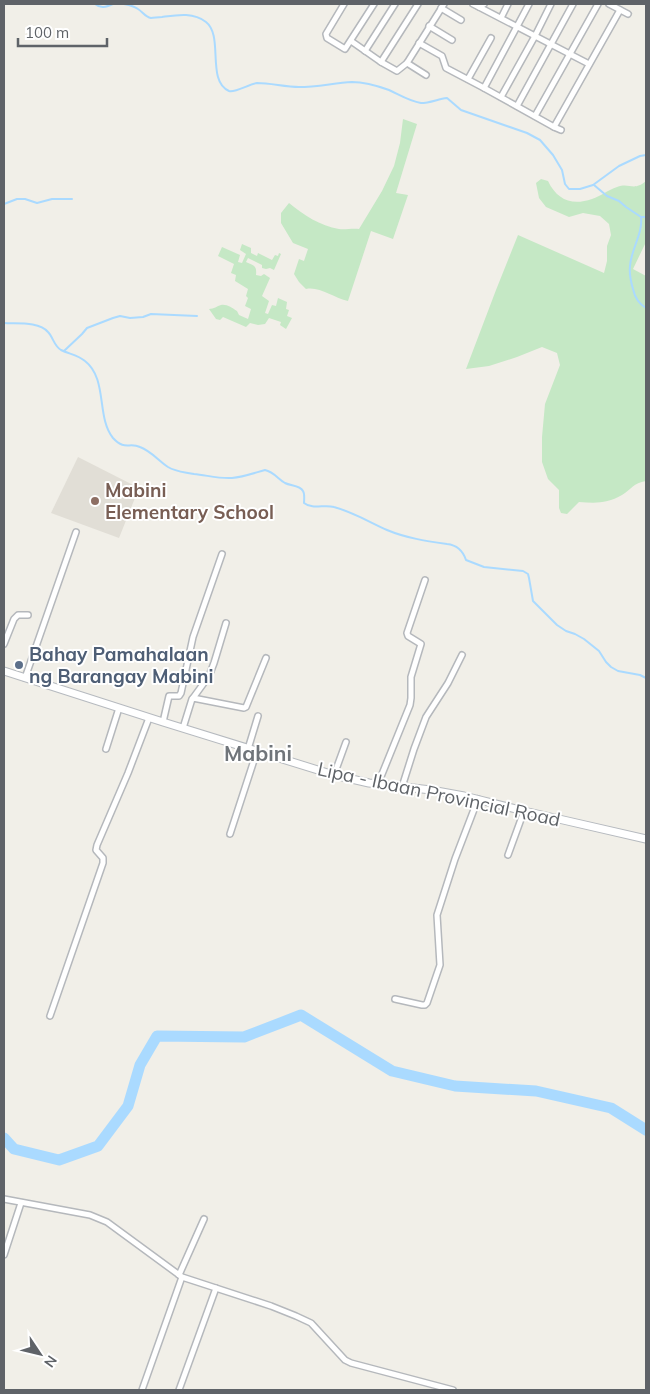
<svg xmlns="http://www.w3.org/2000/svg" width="650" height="1394" viewBox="0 0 650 1394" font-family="Mulish,sans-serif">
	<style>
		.education { fill: #e1ded6 }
		.green { fill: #c5e8c5 }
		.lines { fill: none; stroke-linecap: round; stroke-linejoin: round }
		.stream { stroke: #aadaff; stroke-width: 2 }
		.river { stroke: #aadaff; stroke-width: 11 }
		.minor-casing { stroke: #b5b8bc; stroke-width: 8 }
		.secondary-casing { stroke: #b6babf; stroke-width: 9 }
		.minor { stroke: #fff; stroke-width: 5 }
		.secondary { stroke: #fff; stroke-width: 7 }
		.education-dot { fill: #8d6e63; stroke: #fff; stroke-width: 2 }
		.service-dot { fill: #5c6f8a; stroke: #fff; stroke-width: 2 }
		.labels { text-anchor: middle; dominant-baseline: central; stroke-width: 4; stroke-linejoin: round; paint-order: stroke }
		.education-label { font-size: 19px; font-weight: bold; fill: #785e54; stroke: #fff; text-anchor: start }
		.service-label { font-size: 19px; font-weight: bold; fill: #4e5e75; stroke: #fff; text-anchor: start }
		.street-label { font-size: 19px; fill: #5f6368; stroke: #fff }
		.quarter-label { font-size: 21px; font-weight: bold; fill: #70757a; stroke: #fff }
	</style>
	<rect width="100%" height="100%" fill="#f1efe8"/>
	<polygon class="education" points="78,457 139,488 119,538 51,513"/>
	<g class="green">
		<path d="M403 119 417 124 396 193 408 195 393 239 371 231 348 301C334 298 319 286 306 289L299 282 294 274 299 259 304 261 308 249 293 243 281 223V213L289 203C304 215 320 226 339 229 345 230 352 228 359 229L382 191 394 166 400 143Z"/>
		<path d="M541 179 548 181C557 200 572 206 592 199 601 196 608 190 617 187 630 182 633 192 646 181V242L633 269 646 276V481C633 483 632 489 622 495 607 504 595 503 579 502L567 514 561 513 559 508V490L548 479 542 462V437L545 404 560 365 557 353 542 347 517 357 489 366 466 369 496 290 518 235 604 273 607 261V246L611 235 609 224 600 216 583 213 569 217 546 207 539 198 536 183Z"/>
		<path d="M242 244 251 248V253L257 256 258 253 272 260 275 255 278 256 279 253 281 254 274 270 270 268 266 269 262 268V265L248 258 246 262C254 266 257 265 256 275L261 276 264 274 270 278 262 296 269 301 265 313 268 314 272 305 276 306 278 298 287 302 286 309 289 310 287 316 292 318 286 329 280 325 281 322 269 318 265 324 258 325 250 323 246 327 223 317 220 320 216 319 209 309C214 309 217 306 221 305 227 304 232 308 237 311L239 315 248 319 251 309 245 306 248 298 246 296 248 289 235 281 236 275 231 273 234 264 218 256 222 247 240 255 238 262 242 263 246 254 240 250Z"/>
	</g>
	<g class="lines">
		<g class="stream">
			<path d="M95 4C101 9 106 7 113 4"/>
			<path d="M124 4C129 5 134 6 138 9 143 12 145 17 151 18 154 18 158 17 162 17 177 15 193 12 206 22 224 36 206 81 229 91 235 93 249 84 257 83 271 83 285 87 299 87 317 87 334 83 352 82 364 82 378 86 389 90 400 95 409 101 421 103 430 103 438 99 447 98L461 110 527 133 540 140 553 155 562 170 565 184 569 189H580L593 185 619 166 640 156 646 155"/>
			<polyline points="594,185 607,196 619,201 626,207 641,217 646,217"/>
			<polyline points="4,204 17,199 25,199 37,203 52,199 72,199"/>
			<path d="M641 217C643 234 631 249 630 266 629 274 631 282 633 289 635 298 639 304 646 308"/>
			<path d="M4 323C16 324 39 321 48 332 53 337 54 346 61 350 69 354 78 355 85 361 108 379 96 417 113 438 125 451 129 442 140 447 151 451 159 461 168 467 176 472 185 472 194 474 206 475 219 479 232 478 243 477 254 473 265 470 274 472 278 479 285 483 291 486 300 485 303 491 305 494 304 500 304 503 313 510 324 504 334 507 353 512 369 522 387 530 406 538 426 541 447 544 456 545 463 551 466 560L484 567 523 571 528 574 529 578 533 601 557 625 566 631 575 634 584 639 599 651 606 662 611 667 618 671 640 675 646 678"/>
			<polyline points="64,351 82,334 87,328 113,318 120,316 130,318 143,317 151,314 197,316"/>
		</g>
		<polyline class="river" points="4,1138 14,1149 59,1160 98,1146 128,1106 140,1065 157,1036 244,1037 301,1015 392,1071 455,1086 536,1091 611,1108 646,1130"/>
		<g class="minor-casing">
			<g id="minor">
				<polyline points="344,4 326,34 327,38 345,49 374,4"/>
				<polyline points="473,4 479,7 484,4"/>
				<polyline points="609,4 628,14"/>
				<polyline points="479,7 589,64"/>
				<polyline points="441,8 461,20"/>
				<polyline points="501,18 508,4"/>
				<polyline points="429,26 452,40"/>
				<polyline points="351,41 381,62 397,71 407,63 444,4"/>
				<polyline points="419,43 442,56 446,68 484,88 554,127 620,10"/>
				<polyline points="365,51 395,4"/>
				<polyline points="381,62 418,4"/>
				<polyline points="407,63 426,75"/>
				<polyline points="468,79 491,38"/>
				<polyline points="484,88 529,4"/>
				<polyline points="501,97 535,36 551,4"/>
				<polyline points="517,106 573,4"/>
				<polyline points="535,116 598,4"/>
				<polyline points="554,127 561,130"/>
				<polyline points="4,644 14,619 18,615 28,615"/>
				<polyline points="25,678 76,532"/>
				<polyline points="193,698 209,676 214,663 226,623"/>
				<polyline points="163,722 169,696 179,696 181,693 193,637 222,554"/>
				<polyline points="183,728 192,699 193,698 244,708 246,707 266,658"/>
				<polyline points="106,749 119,708"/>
				<polyline points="248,749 258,716"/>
				<polyline points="334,775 346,742"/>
				<polyline points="378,784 410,705 411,698 411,677 421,644 408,636 407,633 425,580"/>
				<polyline points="402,787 414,749 426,717 448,683 462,655"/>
				<polyline points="230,834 257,751"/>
				<polyline points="508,855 524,811"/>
				<polyline points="395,999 422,1005 425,1005 427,1003 440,965 437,915 455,859 478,799"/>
				<polyline points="50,1016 103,863 103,858 96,850 97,845 128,773 149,718"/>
				<polyline points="4,1199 90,1215 107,1222 182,1277 271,1306 296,1316 311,1323 345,1360 351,1363 453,1390"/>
				<polyline points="4,1255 21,1203"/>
				<polyline points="179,1275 204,1219"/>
				<polyline points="142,1390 182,1277"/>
				<polyline points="179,1390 216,1288"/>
			</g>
		</g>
		<g class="secondary-casing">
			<polyline id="secondary" points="4,671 163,722 334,775 369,783 431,790 464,796 524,811 646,839"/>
		</g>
		<use href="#minor" class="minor"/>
		<use href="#secondary" class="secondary"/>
	</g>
	<circle class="education-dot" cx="95" cy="501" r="5"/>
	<circle class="service-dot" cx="19" cy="665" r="5"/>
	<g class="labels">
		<g class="education-label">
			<text x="105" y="490">Mabini<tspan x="105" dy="22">Elementary School</tspan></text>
		</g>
		<g class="service-label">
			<text x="29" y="654">Bahay Pamahalaan<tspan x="29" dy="22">ng Barangay Mabini</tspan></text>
		</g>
		<g class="street-label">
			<text transform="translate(439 794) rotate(12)">Lipa - Ibaan Provincial Road</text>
		</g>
		<g class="quarter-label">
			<text x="258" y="753">Mabini</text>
		</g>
	</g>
	<rect width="650" height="1394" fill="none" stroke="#5f6368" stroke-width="10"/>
	<g transform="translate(40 1354) rotate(125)" stroke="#ffffff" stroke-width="4" paint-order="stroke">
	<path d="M0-4L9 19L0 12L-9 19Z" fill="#5f6368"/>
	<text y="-8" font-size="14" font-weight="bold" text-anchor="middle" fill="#5f6368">N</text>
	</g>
	<path d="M18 38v8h89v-8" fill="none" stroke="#5f6368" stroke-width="2.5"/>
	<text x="25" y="38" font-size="15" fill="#5f6368" stroke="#ffffff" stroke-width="4" paint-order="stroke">100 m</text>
</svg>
